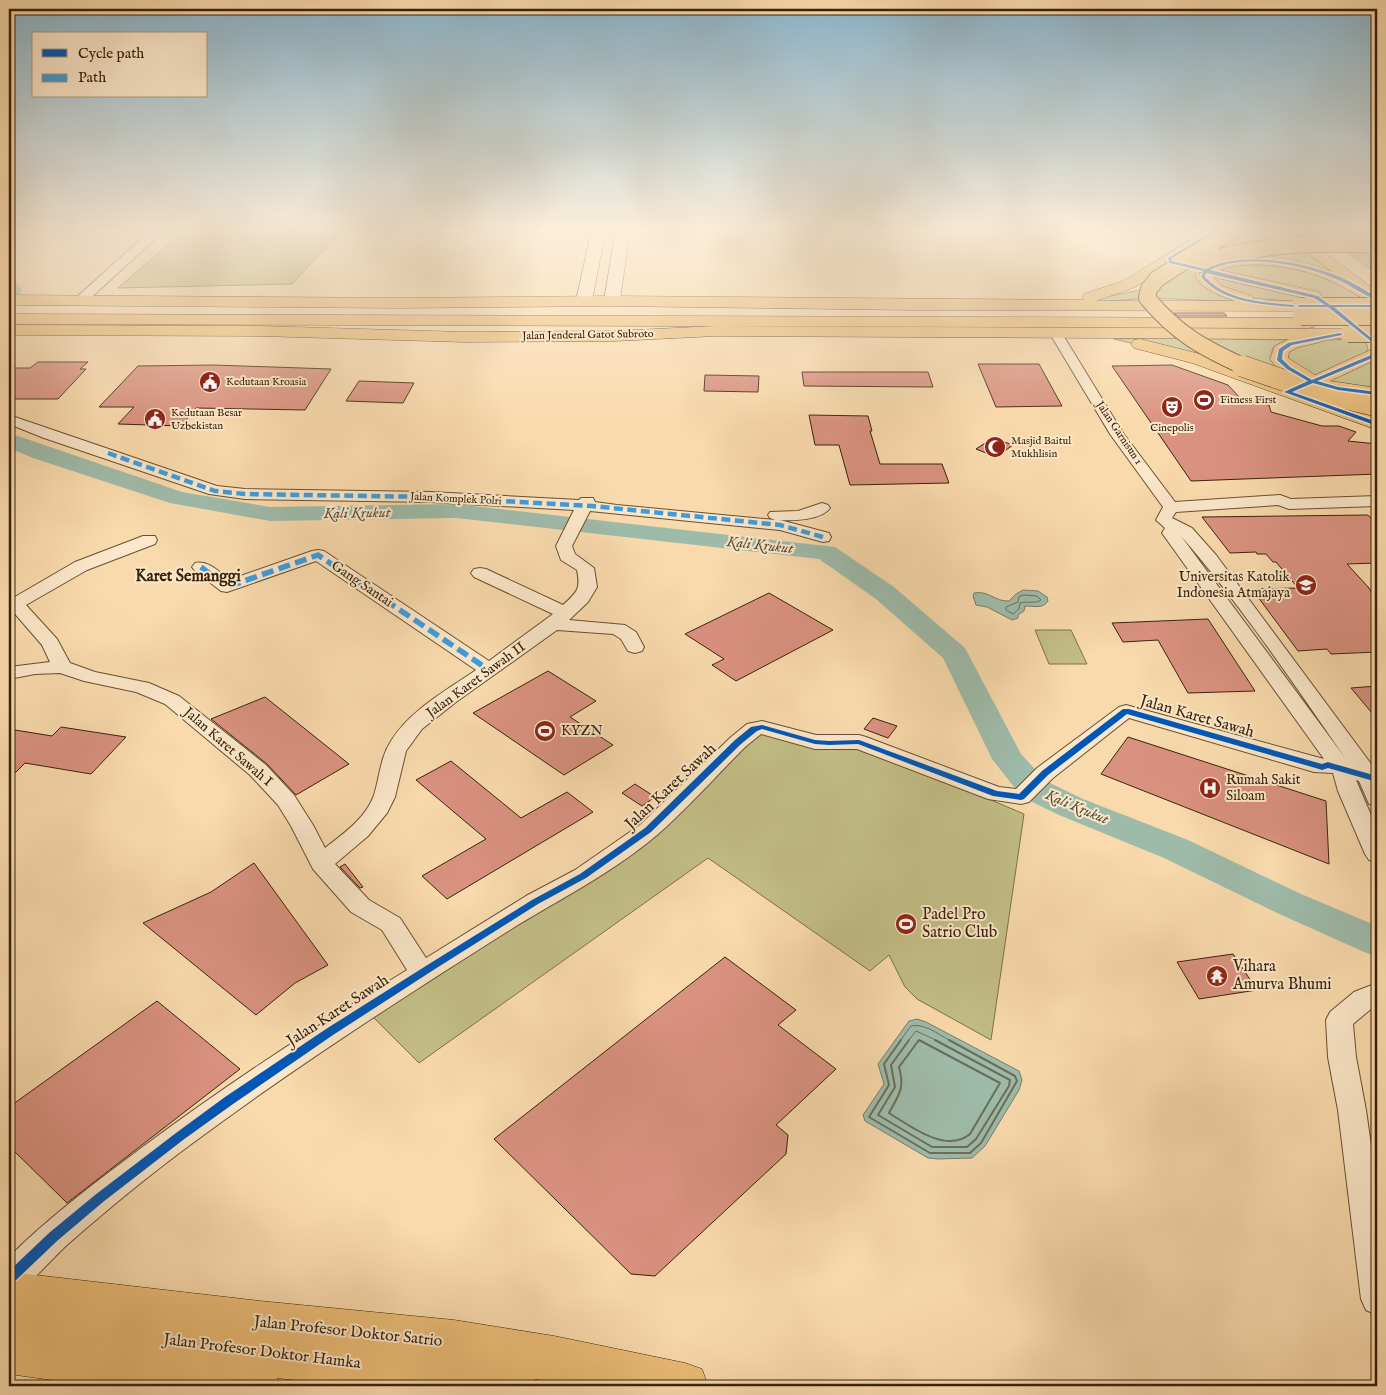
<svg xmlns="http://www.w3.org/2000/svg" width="1386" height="1395" viewBox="0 0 1386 1395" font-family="'IM FELL English',serif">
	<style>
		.green { fill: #c3be86; stroke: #7e7048 }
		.water { fill: #9ebbaa; stroke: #757e6a }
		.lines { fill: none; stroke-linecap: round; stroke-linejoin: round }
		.shore-far1 { stroke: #6b6e5a; stroke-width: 1 }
		.shore { stroke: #6b6e5a; stroke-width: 2 }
		.river { fill: #9ebbaa; fill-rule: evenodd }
		.building { fill: #da9280; stroke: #38220a }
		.minor-casing { stroke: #685032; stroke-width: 2 }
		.secondary-casing { stroke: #38220a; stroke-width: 1 }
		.primary-casing { stroke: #38220a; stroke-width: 1 }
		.trunk-casing { stroke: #38220a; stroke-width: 1 }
		.motorway-casing { stroke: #38220a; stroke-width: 1 }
		.minor { fill: #fbe7c9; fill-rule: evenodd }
		.secondary { fill: #fbe7c9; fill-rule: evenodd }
		.primary { fill: #ecbd76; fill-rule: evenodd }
		.trunk { fill: #ecbd76; fill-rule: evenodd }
		.motorway { fill: #ecbd76; fill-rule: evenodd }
		.trunk-bridge-far1-casing { stroke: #38220a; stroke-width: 18; stroke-linecap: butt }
		.trunk-bridge-casing { stroke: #38220a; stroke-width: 22; stroke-linecap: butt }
		.motorway-bridge-casing { stroke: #38220a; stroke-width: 18; stroke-linecap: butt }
		.trunk-bridge-far1 { stroke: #ecbd76; stroke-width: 16 }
		.trunk-bridge { stroke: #ecbd76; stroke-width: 21 }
		.motorway-bridge { stroke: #ecbd76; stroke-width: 16 }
		.quiet-far1 { stroke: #3e9cde; stroke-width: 4.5; stroke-dasharray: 9 4.5; stroke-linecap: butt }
		.quiet { stroke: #3e9cde; stroke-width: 5.5; stroke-dasharray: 12 5.5; stroke-linecap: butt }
		.cycleway-casing { stroke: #fbe7c9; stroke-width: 3 }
		.cycleway { fill: #0057b8; fill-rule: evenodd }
		.labels { text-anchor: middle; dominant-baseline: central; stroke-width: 4; stroke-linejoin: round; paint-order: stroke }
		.far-street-label { font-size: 11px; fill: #38220a; stroke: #fbe7c9 }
		.far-poi-label { font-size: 11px; fill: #38220a; stroke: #fbe7c9; text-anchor: start }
		.poi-label { font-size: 14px; fill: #38220a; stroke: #fbe7c9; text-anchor: start }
		.street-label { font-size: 14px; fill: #38220a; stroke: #fbe7c9 }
		.water-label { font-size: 15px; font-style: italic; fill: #57503a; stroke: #fbe7c9 }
		.quarter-label { font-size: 16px; font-weight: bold; fill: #38220a; stroke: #fbe7c9 }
		.near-street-label { font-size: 16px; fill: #38220a; stroke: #fbe7c9 }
		.near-poi-label { font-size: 16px; fill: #38220a; stroke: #fbe7c9; text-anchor: start }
	</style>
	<rect width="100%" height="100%" fill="#f9daac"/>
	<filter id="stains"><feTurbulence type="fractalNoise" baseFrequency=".004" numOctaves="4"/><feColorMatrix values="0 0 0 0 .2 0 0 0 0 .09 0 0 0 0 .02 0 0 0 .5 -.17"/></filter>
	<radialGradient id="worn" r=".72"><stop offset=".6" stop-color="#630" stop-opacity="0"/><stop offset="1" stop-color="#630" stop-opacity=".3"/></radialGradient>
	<g class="green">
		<polygon points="186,229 343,229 292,284 118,288"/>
		<path d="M1234 229H1275L1334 273 1316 269 1234 260 1196 277C1200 292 1233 298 1246 302L1147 298 1065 305 1150 288Z"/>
		<polygon points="1316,229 1377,229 1377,274"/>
		<path d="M1248 265C1295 266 1330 275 1369 303L1326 300 1315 295 1215 271 1232 266Z"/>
		<polygon points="1212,274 1315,299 1290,301 1249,298 1213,284"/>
		<polygon points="1149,338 1287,340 1273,347 1270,359 1276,367 1377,398 1377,424 1198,359 1114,339"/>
		<path d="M1352 339 1366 342 1368 349 1366 353 1311 377 1288 361 1289 352C1308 340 1330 340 1352 339Z"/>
		<polygon points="1377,357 1377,392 1322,381"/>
		<polygon points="1035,630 1071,630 1087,664 1049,664"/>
		<polygon points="756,731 814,746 842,749 853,745 899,761 1024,814 991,1040 917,999 905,987 889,955 870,971 708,858 419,1063 369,1013 561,894"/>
	</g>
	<g class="water">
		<path d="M1023 590 1038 591 1047 597 1048 601C1043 609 1034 606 1025 606L1024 611 1018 615V618L1012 620 987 607 976 605 973 596 974 593C989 590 995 602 1009 601L1016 594Z"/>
		<polygon points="917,1019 926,1022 1019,1071 1022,1080 1019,1090 985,1146 972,1158 938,1159 928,1158 865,1121 863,1115 884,1084 878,1064 909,1021"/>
	</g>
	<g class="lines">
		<g class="shore-far1">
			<path d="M1024 595 1037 596 1041 600C1036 604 1027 601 1020 603L1019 609 1013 614 1006 610V607L1018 602 1019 597Z"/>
			<path d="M900 1041 911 1026C925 1023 939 1035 951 1041"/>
			<polyline points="908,1041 916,1031 938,1041"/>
			<polyline points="918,1041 922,1041"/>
		</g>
		<g class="shore">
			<polyline points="901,1040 884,1064 889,1085 869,1117 930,1153 970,1153 981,1143 1017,1081 1015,1076 949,1040"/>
			<polyline points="909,1040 891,1065 895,1087 878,1115 932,1147 967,1147 976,1139 1009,1086 1010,1080 935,1040"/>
			<path d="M919 1040 899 1067C905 1089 899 1094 889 1113 910 1126 946 1154 970 1134L1000 1083 919 1040"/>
		</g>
		<g class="river">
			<polygon points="9,280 15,281 22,291 15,299 9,300"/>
			<polygon points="9,433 182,492 270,507 456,504 835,547 894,587 965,648 1021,754 1046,781 1083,799 1188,840 1301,894 1377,926 1377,956 1364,952 1275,912 1164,858 1059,815 1022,797 992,759 943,658 876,599 819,559 456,518 270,521 170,503 33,458 9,448"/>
		</g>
	</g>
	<g class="building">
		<polygon points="1174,313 1224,313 1227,316 1178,316"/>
		<polygon points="38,362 88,362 80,369 86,369 58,399 9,399 9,368 30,368"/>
		<polygon points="978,364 1039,364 1062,406 996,407"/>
		<polygon points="213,365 331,369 305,410 196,408 181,426 118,424 134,407 99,407 138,366"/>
		<polygon points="1172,365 1228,385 1241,399 1269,405 1271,412 1322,426 1339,426 1356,432 1348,441 1377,444 1377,474 1191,481 1112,366"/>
		<polygon points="802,372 928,372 933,387 804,386"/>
		<polygon points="705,375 759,376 758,392 704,391"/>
		<polygon points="359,381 414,383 403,403 346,401"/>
		<polygon points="809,415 868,416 872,431 870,431 880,464 942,464 949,483 850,485 839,445 815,445"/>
		<polygon points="993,438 1013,445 996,457 976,449"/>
		<polygon points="1368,515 1377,525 1377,563 1347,564 1369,588 1377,602 1377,652 1331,654 1327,649 1298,651 1252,589 1298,588 1276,562 1273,562 1266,554 1257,554 1256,552 1230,553 1202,517"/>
		<polygon points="769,593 833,630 736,681 712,665 724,659 685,634"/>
		<polygon points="1208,619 1255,691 1188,693 1158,640 1123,642 1112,623"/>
		<polygon points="548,671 596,701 570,717 613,745 564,775 473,713"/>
		<polygon points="1377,686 1377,719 1351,688"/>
		<polygon points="265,697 349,764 296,795 267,764 211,719"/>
		<polygon points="873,718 897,726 888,738 864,729"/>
		<polygon points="61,727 126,737 91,774 25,763 9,779 9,729 52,736"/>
		<polygon points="1128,737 1326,801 1329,864 1101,774"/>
		<polygon points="451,761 521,818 567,792 593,812 447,899 422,876 486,839 416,780"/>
		<polygon points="635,784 655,797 642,806 622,793"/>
		<polygon points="254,863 328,965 295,983 256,1015 143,923 211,892"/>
		<polygon points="345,864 363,887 360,888 340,867"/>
		<polygon points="1233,954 1257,990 1199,999 1177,962"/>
		<polygon points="725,957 796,1010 778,1025 836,1069 776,1125 788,1135 786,1154 655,1276 631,1274 494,1139"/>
		<polygon points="157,1001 240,1069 67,1203 9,1146 9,1107"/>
	</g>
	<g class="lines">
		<g class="minor-casing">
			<g id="minor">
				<polygon points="155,229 166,229 85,303 77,303 75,300 77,297 133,246"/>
				<path d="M1055 328 1061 332 1123 433 1175 502 1280 495 1291 499 1377 496V506L1289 509 1278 505 1176 512 1172 518 1192 528 1216 555 1377 772V806L1369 804 1359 781 1356 780 1377 829V862L1369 860 1365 854 1338 791 1333 773 1314 772 1129 718 1053 778 1029 802 1021 804 988 799 857 749H815L761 734 745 747C716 776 688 808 657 835 611 874 556 901 505 933 399 1000 292 1069 190 1145 148 1176 108 1209 68 1244 51 1259 30 1287 9 1294V1257C49 1217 95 1183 140 1149 226 1085 316 1026 407 970L382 930 351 912 313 869 291 826 278 805 250 775 165 704 136 692 84 681 60 673 35 674 9 679V667L50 662 42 645 9 607 13 598 75 562 143 536H155L157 540 155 544 87 570 26 605 57 639 70 663 95 672 149 683 179 696 266 765 294 795 313 825 325 848C343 834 366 818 374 795 380 776 380 758 391 741 410 710 447 690 476 670L316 561 227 592 221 591 195 571 192 567 195 563C209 560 219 572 229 580L312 551 318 550 324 551 489 661 553 614 474 577 471 573 474 569 480 568 486 569 563 605C577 592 581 589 577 570L561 560 556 546 574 510 431 502 245 499 209 494 44 438 9 424V415L217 486 245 489 431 492 579 500 581 498H593L595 502 617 505 775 520 770 518 768 515 770 512 798 511 822 503 828 505 830 508C822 520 793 521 780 520L829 533 831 537 829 541 823 542 780 530 590 511 572 546 575 554 594 568 597 587 588 602 569 620 625 625 636 632 644 647 642 651 635 653 628 651 621 639 613 634 557 630 456 702 422 729 406 751 395 797 387 813 368 836 335 864 369 900 400 918 426 958 526 896 575 870 640 825 731 737 747 724 762 721 816 735H859L866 737 999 787 1016 789 1037 768 1119 707 1126 705 1324 759 1162 533 1165 528 1156 520 1163 507 1110 434 1049 332ZM1181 536C1241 605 1293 683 1346 759Z"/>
				<polygon points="1377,983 1377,1004 1353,1024 1356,1057 1366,1110 1377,1188 1377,1315 1366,1310 1361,1299 1338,1110 1328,1057 1326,1020 1330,1012 1354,992"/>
			</g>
		</g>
		<g class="secondary-casing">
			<g id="secondary">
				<polygon points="592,229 606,229 592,301 590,304 578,304 576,301"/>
				<polygon points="616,229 630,229 620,301 618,304 606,304 604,301"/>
			</g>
		</g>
		<g class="primary-casing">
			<g id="primary">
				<polygon points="1276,229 1292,229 1377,291 1377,303 1371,301"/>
				<polygon points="9,1272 260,1301 454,1320 554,1336 685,1363 702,1369 708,1386 574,1386 535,1379 538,1386 346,1386 277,1378 280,1386 95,1386 9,1374"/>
			</g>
		</g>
		<g class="trunk-casing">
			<g id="trunk">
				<path d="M1208 229H1225L1135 287 1096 301H1235C1219 295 1206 292 1195 277L1196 272C1201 265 1211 262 1220 260 1274 247 1330 267 1377 293V304C1362 300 1347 288 1333 282 1301 267 1254 258 1220 270L1319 292 1321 295 1319 298 1313 300 1213 277 1222 286 1252 296 1254 299 1253 301H1299L1305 302 1307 306 1305 310 1299 311 910 310 612 306 400 308 9 305V295L400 298 612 296 1084 300 1082 297 1084 294 1123 281Z"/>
				<path d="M9 325 259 326 465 332 615 331 716 326 1348 329 1354 330 1357 334 1354 338 1322 339 1320 342 1296 348 1289 352 1288 358 1315 375 1377 347V359L1330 381 1377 388V400C1342 398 1292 391 1270 359L1275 346 1289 339 716 336 615 341 465 342 259 336 9 335Z"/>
				<polygon points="1140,339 1204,355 1377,417 1377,430 1192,363 1134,348 1131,344 1134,340"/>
			</g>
		</g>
		<g class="motorway-casing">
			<polygon id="motorway" points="9,314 1308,318 1314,319 1317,323 1314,327 1308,328 9,324"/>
		</g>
		<use href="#minor" class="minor"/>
		<use href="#secondary" class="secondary"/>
		<use href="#primary" class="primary"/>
		<use href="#trunk" class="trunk"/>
		<use href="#motorway" class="motorway"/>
		<g class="trunk-bridge-far1-casing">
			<g id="trunk-bridge-far1">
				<path d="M1234 229 1157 279 1149 289 1147 298C1177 334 1203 348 1245 367"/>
				<path d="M1196 265C1255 243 1315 242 1377 245"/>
				<polyline points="1299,306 1377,306"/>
				<polyline points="1348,334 1377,334"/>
			</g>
		</g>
		<g class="trunk-bridge-casing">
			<polyline id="trunk-bridge" points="1242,366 1318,392 1377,406"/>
		</g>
		<g class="motorway-bridge-casing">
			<polyline id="motorway-bridge" points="1301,317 1377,317"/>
		</g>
		<use href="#trunk-bridge-far1" class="trunk-bridge-far1"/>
		<use href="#trunk-bridge" class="trunk-bridge"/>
		<use href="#motorway-bridge" class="motorway-bridge"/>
		<polyline class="quiet-far1" points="108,453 215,491 245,494 431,497 592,506 780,525 823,537"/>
		<polyline class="quiet" points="201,567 227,587 318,555 489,670"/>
		<g class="cycleway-casing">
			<g id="cycleway">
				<path d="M1216 229H1220L1171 259 1172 261 1206 269C1241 251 1297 261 1333 274 1349 280 1363 289 1377 297V300C1363 295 1350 285 1336 279 1303 264 1243 253 1210 270L1318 296 1330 305H1377V307H1334L1377 343V346L1328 307H1299L1297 306 1299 305H1325L1314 298 1206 273 1205 277C1228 301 1262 302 1293 305L1295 306 1293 307C1261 304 1224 303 1201 277L1203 271 1169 263 1168 258Z"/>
				<polygon points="1340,333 1342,334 1342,335 1292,345 1283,351 1282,359 1290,367 1312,380 1371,355 1377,351 1377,355 1375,357 1317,381 1338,387 1377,392 1377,395 1338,390 1313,383 1292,392 1377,422 1377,426 1284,392 1308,381 1287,369 1277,360 1279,349 1288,343"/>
				<polygon points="1123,709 1129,709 1322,764 1328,762 1331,763 1377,776 1377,782 1328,768 1322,770 1319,769 1127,714 1048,775 1024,799 1021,800 993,796 858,744 829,745 815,744 762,729 757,731 741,744 651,832 586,878 538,904 435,969 333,1035 233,1104 183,1140 103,1202 57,1241 13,1283 9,1285 9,1271 49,1233 95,1195 176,1133 225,1097 326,1029 429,964 532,900 580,874 645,828 735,740 751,727 762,725 815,740 829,741 859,740 997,791 1019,794 1042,771"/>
			</g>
		</g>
		<use href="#cycleway" class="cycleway"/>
	</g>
	<linearGradient id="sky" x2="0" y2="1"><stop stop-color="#8ab7cf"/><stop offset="0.54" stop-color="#fceeda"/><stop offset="1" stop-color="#fceeda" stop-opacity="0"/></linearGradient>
	<rect width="1386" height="424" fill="url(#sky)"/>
	<defs>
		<g id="civic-disc" transform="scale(1.125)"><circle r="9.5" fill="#8f2418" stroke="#fbe7c9"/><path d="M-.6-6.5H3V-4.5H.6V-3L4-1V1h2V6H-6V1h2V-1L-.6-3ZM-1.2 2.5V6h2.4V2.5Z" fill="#fff"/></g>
		<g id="stadium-disc" transform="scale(1.125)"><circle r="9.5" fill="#8f2418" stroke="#fbe7c9"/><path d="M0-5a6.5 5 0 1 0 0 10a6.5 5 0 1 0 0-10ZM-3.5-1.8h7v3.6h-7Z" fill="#fff"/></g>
		<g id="theatre-disc" transform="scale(1.125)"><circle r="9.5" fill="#8f2418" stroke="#fbe7c9"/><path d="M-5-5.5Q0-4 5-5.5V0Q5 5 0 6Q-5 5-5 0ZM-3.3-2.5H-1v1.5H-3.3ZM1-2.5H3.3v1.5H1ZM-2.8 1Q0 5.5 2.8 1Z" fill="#fff"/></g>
		<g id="mosque-disc" transform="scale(1.125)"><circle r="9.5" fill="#8f2418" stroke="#fbe7c9"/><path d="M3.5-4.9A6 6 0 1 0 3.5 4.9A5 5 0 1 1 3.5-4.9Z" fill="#fff"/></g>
		<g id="university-disc" transform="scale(1.125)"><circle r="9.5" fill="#8f2418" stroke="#fbe7c9"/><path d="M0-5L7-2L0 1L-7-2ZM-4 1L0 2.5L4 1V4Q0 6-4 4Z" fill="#fff"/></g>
		<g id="hospital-disc" transform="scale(1.125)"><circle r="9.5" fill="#8f2418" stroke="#fbe7c9"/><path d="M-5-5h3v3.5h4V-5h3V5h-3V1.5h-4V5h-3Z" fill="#fff"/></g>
		<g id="temple-disc" transform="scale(1.125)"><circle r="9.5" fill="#8f2418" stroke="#fbe7c9"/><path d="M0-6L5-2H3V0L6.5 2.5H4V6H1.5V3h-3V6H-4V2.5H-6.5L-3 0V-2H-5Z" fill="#fff"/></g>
	</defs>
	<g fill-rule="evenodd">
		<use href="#civic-disc" x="210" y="382"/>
		<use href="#stadium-disc" x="1204" y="400"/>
		<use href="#theatre-disc" x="1172" y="407"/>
		<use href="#civic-disc" x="155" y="419"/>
		<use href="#mosque-disc" x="995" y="447"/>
		<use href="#university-disc" x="1306" y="585"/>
		<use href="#stadium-disc" x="545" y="731"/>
		<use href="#hospital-disc" x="1210" y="788"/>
		<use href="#stadium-disc" x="906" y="924"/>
		<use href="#temple-disc" x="1217" y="976"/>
	</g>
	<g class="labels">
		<g class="far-street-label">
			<text transform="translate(588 335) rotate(-1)">Jalan Jenderal Gatot Subroto</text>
			<text transform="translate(1119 433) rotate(56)">Jalan Garnisun 1</text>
			<text transform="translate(456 499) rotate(3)">Jalan Komplek Polri</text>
		</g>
		<g class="far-poi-label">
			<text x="226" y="382">Kedutaan Kroasia</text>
			<text x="1220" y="400">Fitness First</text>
			<text x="171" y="413">Kedutaan Besar<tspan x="171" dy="13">Uzbekistan</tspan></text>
			<text x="1172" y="428" text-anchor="middle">Cinepolis</text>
			<text x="1011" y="441">Masjid Baitul<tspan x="1011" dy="13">Mukhlisin</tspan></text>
		</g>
		<g class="poi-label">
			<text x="1290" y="577" text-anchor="end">Universitas Katolik<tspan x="1290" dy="16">Indonesia Atmajaya</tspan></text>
			<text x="561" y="731">KYZN</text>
			<text x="1226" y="780">Rumah Sakit<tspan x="1226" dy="16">Siloam</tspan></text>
		</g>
		<g class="street-label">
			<text transform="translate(362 584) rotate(34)">Gang Santai</text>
			<text transform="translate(476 680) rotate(-36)">Jalan Karet Sawah II</text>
			<text transform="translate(228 747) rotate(41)">Jalan Karet Sawah I</text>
		</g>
		<g class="water-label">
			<text transform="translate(357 513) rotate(-1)">Kali Krukut</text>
			<text transform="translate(760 545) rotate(6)">Kali Krukut</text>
			<text transform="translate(1077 807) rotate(23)">Kali Krukut</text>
		</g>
		<g class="quarter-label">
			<text x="188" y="577">Karet Semanggi</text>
		</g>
		<g class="near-street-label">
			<text transform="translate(1197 717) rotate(16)">Jalan Karet Sawah</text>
			<text transform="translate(671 787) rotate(-43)">Jalan Karet Sawah</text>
			<text transform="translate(338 1011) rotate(-33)">Jalan Karet Sawah</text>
			<text transform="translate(348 1332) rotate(6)">Jalan Profesor Doktor Satrio</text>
			<text transform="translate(262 1352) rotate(7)">Jalan Profesor Doktor Hamka</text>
		</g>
		<g class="near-poi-label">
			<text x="922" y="915">Padel Pro<tspan x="922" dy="18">Satrio Club</tspan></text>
			<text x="1233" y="967">Vihara<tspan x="1233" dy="18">Amurva Bhumi</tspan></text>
		</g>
	</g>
	<rect width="1386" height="1395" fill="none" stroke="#f9daac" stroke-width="30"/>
	<rect x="10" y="10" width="1366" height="1375" fill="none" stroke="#38220a" stroke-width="2.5"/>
	<rect x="15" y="15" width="1356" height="1365" fill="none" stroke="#38220a"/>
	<rect x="32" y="32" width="175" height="65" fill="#fbe7c9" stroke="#ad987d"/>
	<rect x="42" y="49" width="25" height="8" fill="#0057b8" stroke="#ad987d"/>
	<text x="78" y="58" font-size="15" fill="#38220a">Cycle path</text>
	<rect x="42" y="74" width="25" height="8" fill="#3e9cde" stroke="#ad987d"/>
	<text x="78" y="82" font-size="15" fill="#38220a">Path</text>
	<rect width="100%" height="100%" filter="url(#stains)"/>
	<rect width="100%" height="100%" fill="url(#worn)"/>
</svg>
